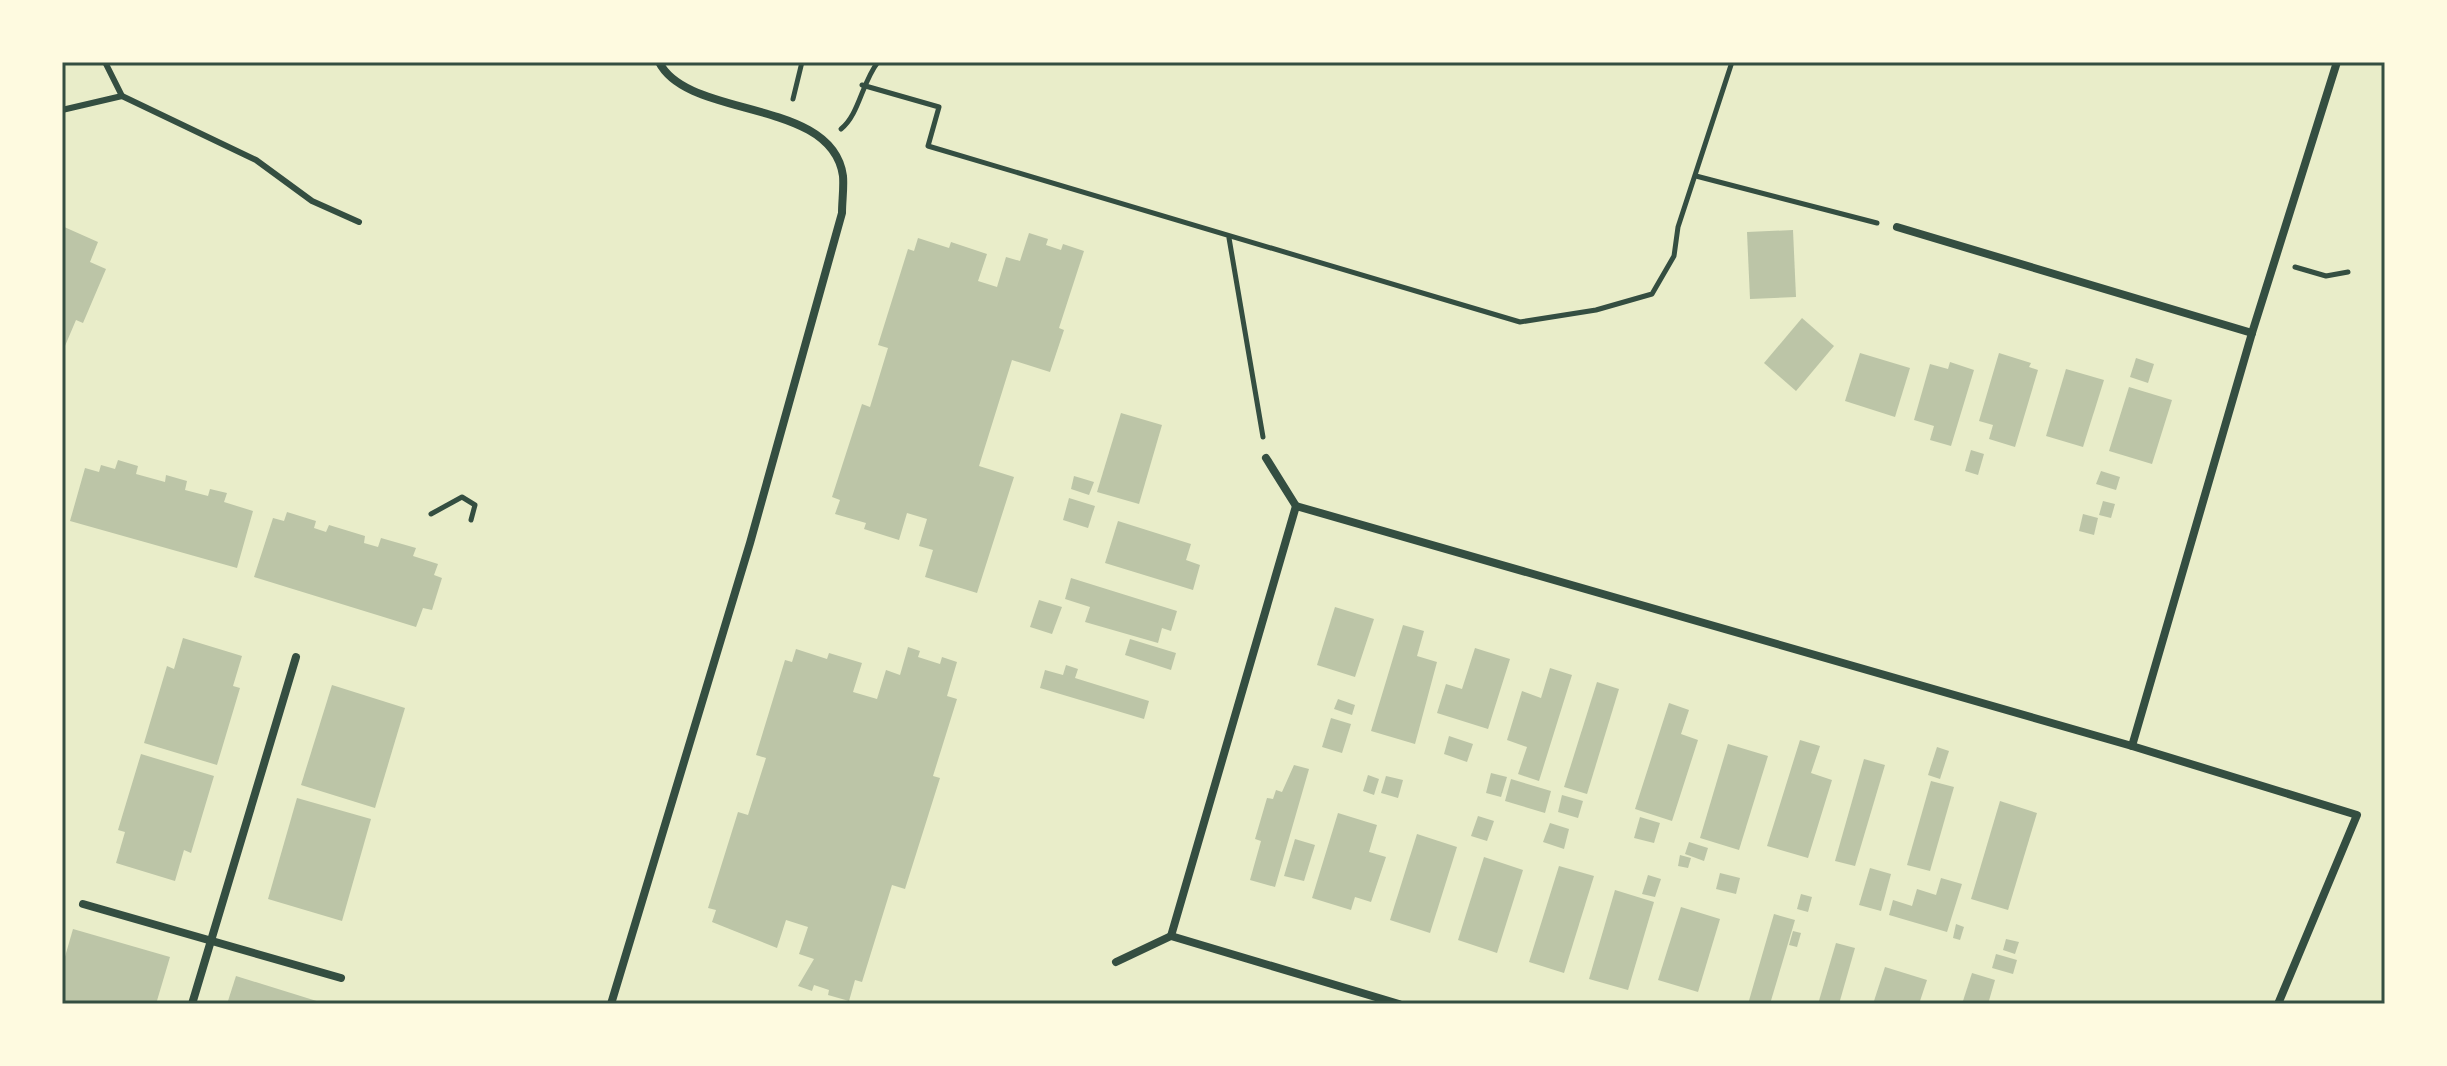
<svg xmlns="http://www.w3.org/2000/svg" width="2447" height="1066" viewBox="0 0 2447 1066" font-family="Raleway,sans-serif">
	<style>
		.building { fill: #bcc5a7 }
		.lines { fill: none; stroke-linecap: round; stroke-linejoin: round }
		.path { stroke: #344e41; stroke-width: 5 }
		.service { stroke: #344e41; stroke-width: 6 }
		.minor { stroke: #344e41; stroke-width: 8 }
		.neatline { fill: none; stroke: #344e41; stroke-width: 3 }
	</style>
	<rect width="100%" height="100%" fill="#e9edc9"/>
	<g class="building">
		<polygon points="62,226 98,242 90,262 106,269 83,323 76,320 62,353"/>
		<polygon points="1793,230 1796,297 1750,299 1747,232"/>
		<polygon points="1029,233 1048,239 1046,245 1061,250 1063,244 1084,251 1059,328 1064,330 1050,372 1012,360 979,466 1014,477 977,593 925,577 933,550 919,546 927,519 907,513 899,540 864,529 866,523 835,514 840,500 832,497 862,404 870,407 888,348 878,345 908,249 914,251 918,238 949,248 951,242 987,254 978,281 997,287 1006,257 1020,261"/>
		<polygon points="1802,318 1834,346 1796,391 1764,363"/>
		<polygon points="1860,353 1910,368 1895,417 1845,401"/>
		<polygon points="1999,353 2031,363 2029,367 2038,370 2015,447 1989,439 1993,425 1979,421"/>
		<polygon points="2136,358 2154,364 2148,383 2130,377"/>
		<polygon points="1950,362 1974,370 1951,446 1930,440 1934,426 1914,420 1930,364 1948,369"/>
		<polygon points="2066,369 2104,380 2083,447 2046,436"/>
		<polygon points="2129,387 2172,400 2152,464 2109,451"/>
		<polygon points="1121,413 1162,425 1139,504 1097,492"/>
		<polygon points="1971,450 1984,454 1978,475 1965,471"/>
		<polygon points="118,460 138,466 136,474 165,482 166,475 187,481 185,490 208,496 210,489 227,493 224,502 253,511 237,568 70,521 85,468 99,472 101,465 115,469"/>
		<polygon points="2101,471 2120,477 2116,490 2096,484"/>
		<polygon points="1074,476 1094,482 1089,495 1071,489"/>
		<polygon points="1069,498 1095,506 1088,528 1063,520"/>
		<polygon points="2103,501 2115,504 2111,518 2099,515"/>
		<polygon points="287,512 316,521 314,528 326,532 329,525 365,536 364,543 378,547 381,538 416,548 413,556 438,564 434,575 442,578 432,610 423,608 416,627 254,577 273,518 284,521"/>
		<polygon points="2083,514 2098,518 2094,535 2079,531"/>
		<polygon points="1118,521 1191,544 1186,560 1200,565 1193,590 1105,563"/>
		<polygon points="1071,578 1177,611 1171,631 1162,628 1158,643 1085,622 1090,607 1065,599"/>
		<polygon points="1039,600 1062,607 1052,634 1030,627"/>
		<polygon points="1335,607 1374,619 1355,677 1317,665"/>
		<polygon points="1403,625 1424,631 1417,656 1437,662 1415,744 1371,731"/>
		<polygon points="183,638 242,656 233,686 240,688 217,765 144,743 167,666 174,669"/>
		<polygon points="1130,639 1176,653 1171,670 1125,655"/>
		<polygon points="908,647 920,651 918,657 940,664 942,657 957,662 947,696 957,699 933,776 940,778 905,889 892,885 862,982 855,980 849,1001 828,995 829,990 814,985 812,991 798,986 814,959 799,954 808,927 786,920 777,948 712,922 716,910 708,908 738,812 748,815 766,758 756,755 785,660 792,662 796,649 827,659 829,653 862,663 853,692 877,699 886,670 900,675"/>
		<polygon points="1475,648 1510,659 1488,729 1437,713 1446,684 1462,689"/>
		<polygon points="1066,665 1078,669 1075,678 1149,701 1144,719 1040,688 1045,670 1063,675"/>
		<polygon points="1550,668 1572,675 1539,781 1518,774 1527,747 1507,740 1522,691 1541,698"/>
		<polygon points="1597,682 1619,689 1587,794 1564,787"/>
		<polygon points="332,685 405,708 375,808 301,785"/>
		<polygon points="1338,699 1355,705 1352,715 1334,709"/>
		<polygon points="1669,703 1689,710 1681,734 1698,740 1672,821 1635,809"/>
		<polygon points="1331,718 1351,724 1342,753 1322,747"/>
		<polygon points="1449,736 1473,744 1467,762 1444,754"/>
		<polygon points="1800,740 1820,746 1811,773 1832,780 1808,858 1767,846"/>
		<polygon points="1728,744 1768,756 1739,850 1700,838"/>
		<polygon points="1937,747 1949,751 1940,779 1928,775"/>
		<polygon points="141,754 214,776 191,853 184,850 175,881 116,863 125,832 118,830"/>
		<polygon points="1864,759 1885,765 1855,866 1835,861"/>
		<polygon points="1294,765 1309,769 1275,887 1250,880 1261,841 1255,839 1267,798 1273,799 1276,790 1282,792"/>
		<polygon points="1491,773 1507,777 1501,797 1486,793"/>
		<polygon points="1368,775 1379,779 1374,795 1363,791"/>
		<polygon points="1386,776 1403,780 1398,798 1381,793"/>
		<polygon points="1511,779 1551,791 1545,813 1505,801"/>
		<polygon points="1931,781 1954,787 1930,871 1907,865"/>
		<polygon points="1562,795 1583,801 1578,818 1558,812"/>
		<polygon points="297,798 371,819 342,921 268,899"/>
		<polygon points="2000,801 2037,813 2008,910 1971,899"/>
		<polygon points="1338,813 1377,825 1369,852 1386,857 1371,902 1355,897 1351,910 1312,898"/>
		<polygon points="1478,816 1494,821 1487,841 1471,836"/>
		<polygon points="1640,817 1660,823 1654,843 1634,838"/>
		<polygon points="1550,823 1569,829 1564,849 1543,842"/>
		<polygon points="1417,834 1457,847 1430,933 1390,920"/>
		<polygon points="1295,839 1315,845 1304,881 1284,876"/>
		<polygon points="1689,842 1708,848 1704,861 1685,854"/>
		<polygon points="1680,855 1691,858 1688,868 1678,866"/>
		<polygon points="1484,857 1523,870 1497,953 1458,940"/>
		<polygon points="1559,866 1594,876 1564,973 1529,962"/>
		<polygon points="1870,868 1891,874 1881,911 1859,905"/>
		<polygon points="1720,873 1740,878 1736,894 1716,889"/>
		<polygon points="1648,875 1661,879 1655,897 1642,894"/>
		<polygon points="1941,878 1962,884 1947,932 1889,915 1893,900 1912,906 1917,889 1936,895"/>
		<polygon points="1615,890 1654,902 1628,990 1589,979"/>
		<polygon points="1801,894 1812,897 1808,912 1797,909"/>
		<polygon points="1681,907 1720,919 1698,992 1658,980"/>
		<polygon points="1774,914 1795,920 1770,1004 1748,1004"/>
		<polygon points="1956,924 1964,927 1960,940 1953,938"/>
		<polygon points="73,929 170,957 156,1004 74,1004 62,1000 62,967"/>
		<polygon points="1793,931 1801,933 1797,947 1789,945"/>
		<polygon points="2006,939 2019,942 2015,954 2003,950"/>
		<polygon points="1836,943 1855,948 1839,1004 1818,1004"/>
		<polygon points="1996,954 2017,960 2013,974 1992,968"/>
		<polygon points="1885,967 1927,980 1919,1004 1873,1004"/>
		<polygon points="1972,973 1995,980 1988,1004 1962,1004"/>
		<polygon points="236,976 323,1003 323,1004 227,1004"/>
	</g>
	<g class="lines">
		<g class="path">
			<polyline points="862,85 939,107 928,146 1520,322 1596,310 1652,294 1674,256 1678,227 1732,62"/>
			<polyline points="793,99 802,62"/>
			<path d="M841 129C859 115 862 82 878 62"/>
			<polyline points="1696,176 1877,223"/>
			<polyline points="1229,238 1263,437"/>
			<polyline points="2295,267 2326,276 2348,272"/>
			<polyline points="431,514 462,497 475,505 471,520"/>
		</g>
		<g class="service">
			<polyline points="105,62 122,96 256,160 312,201 359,222"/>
			<polyline points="62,110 122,96"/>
		</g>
		<g class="minor">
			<polyline points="1897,227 2252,333"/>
			<polyline points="1266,458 1296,506"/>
			<polyline points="2132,746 2252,333 2337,62"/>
			<polyline points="83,904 341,978"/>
			<polyline points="1171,936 1296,506 2132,746 2357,815 2278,1004"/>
			<polyline points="1116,962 1171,936 1399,1004"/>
			<polyline points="192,1004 296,657"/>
			<path d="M611 1004 750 543 842 213C842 201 844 188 843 176 832 97 688 120 659 62"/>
		</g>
	</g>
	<rect width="2447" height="1066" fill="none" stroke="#fefae0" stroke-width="128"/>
	<rect x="64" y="64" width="2319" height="938" class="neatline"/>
</svg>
